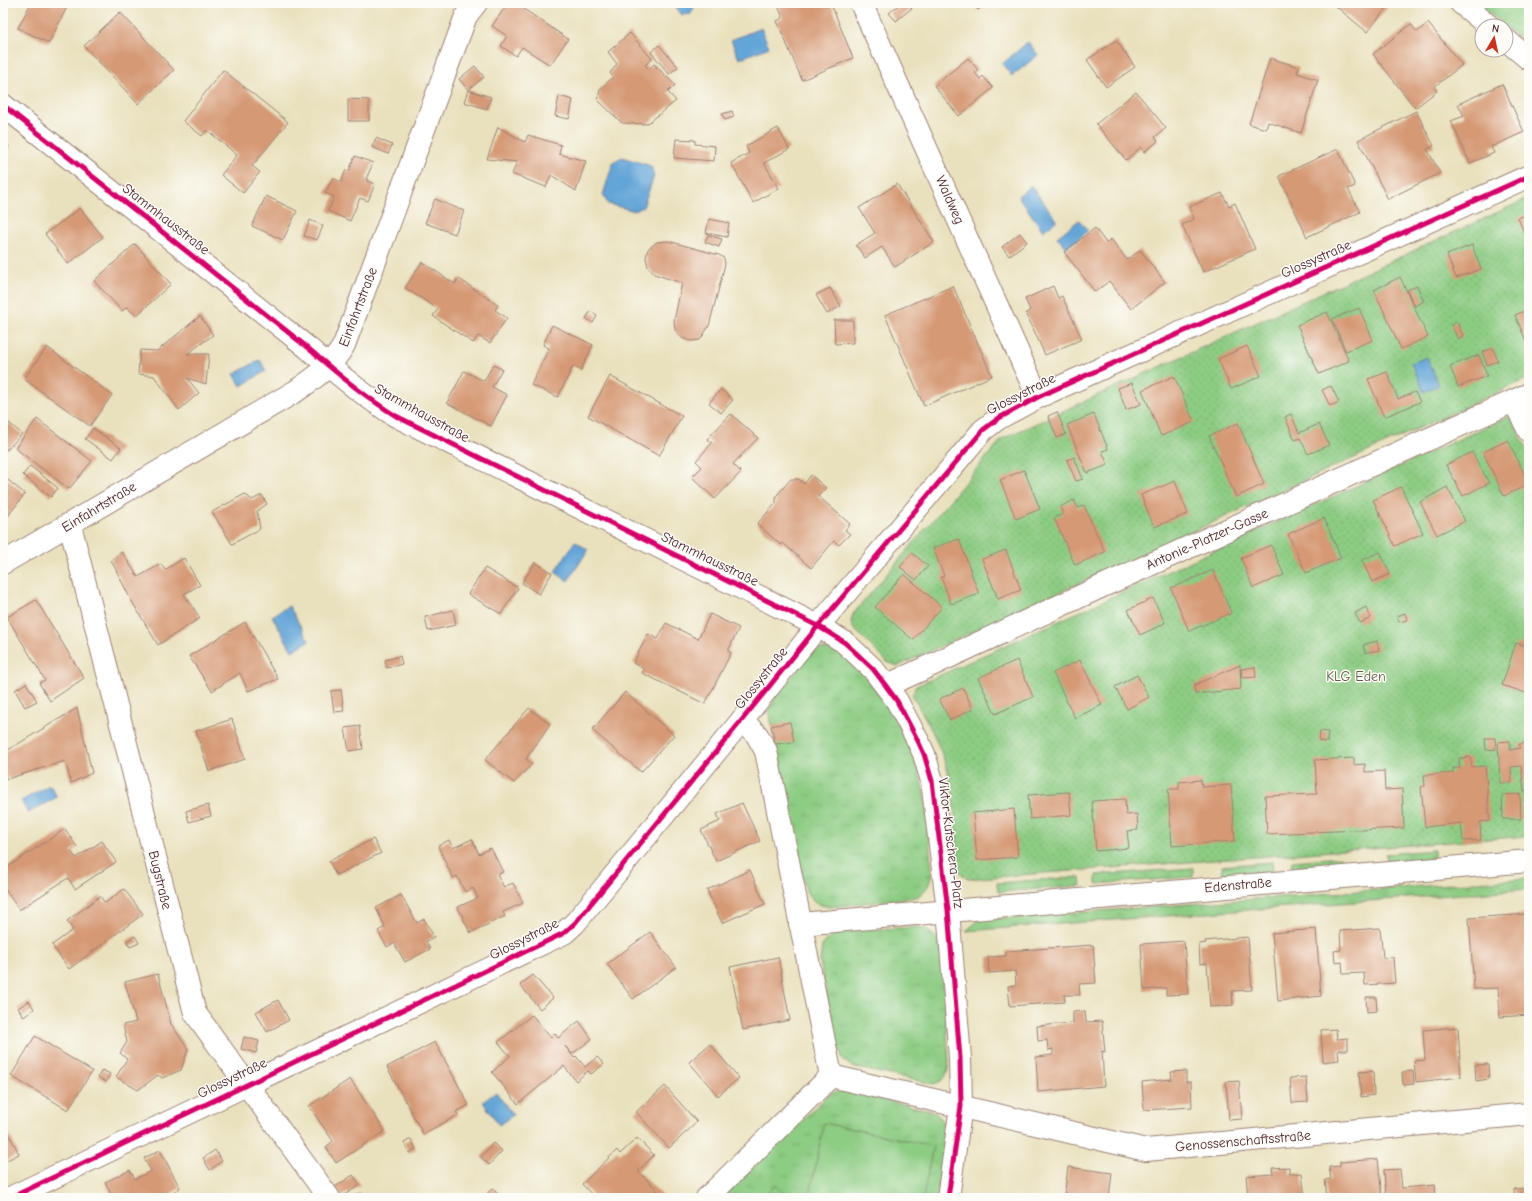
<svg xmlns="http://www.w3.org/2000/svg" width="1532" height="1201" viewBox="0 0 1532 1201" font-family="'Comic Neue',sans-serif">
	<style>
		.grass { fill: url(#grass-tufts); stroke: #6c7657 }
		.garden { fill: url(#garden-dots); stroke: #6c7657 }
		.pitch { fill: #8dcc83; stroke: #6c7657 }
		.water { fill: #64a5d7; stroke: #576281 }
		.building { fill: #d59974 }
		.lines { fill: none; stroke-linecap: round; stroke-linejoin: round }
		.minor-casing { stroke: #9a8074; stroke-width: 24 }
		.minor { stroke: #fff; stroke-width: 22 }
		.cycleway-casing { stroke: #fdfcf7; stroke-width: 8 }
		.cycleway { stroke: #d6006c; stroke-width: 5 }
		.labels { text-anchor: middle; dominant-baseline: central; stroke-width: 3; stroke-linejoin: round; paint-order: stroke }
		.street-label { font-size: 14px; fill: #4a1f2b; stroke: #fdfcf7 }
		.park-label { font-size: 14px; fill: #615c4a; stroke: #fdfcf7 }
	</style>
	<defs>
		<pattern id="grass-tufts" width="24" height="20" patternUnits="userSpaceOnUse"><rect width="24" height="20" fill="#8dcc83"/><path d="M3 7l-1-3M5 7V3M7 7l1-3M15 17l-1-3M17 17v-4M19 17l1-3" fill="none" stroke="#7baf71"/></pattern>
		<pattern id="garden-dots" width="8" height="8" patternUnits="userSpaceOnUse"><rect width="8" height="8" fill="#8dcc83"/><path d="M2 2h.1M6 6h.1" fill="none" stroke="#7baf71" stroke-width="1.8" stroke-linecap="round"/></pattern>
	</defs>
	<rect width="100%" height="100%" fill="#fdfcf7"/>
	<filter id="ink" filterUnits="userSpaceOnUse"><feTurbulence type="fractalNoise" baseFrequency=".025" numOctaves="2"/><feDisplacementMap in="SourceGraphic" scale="8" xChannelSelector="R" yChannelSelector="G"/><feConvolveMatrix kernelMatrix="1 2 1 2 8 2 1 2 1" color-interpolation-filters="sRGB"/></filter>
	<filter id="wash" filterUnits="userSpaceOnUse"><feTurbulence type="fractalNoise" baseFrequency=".012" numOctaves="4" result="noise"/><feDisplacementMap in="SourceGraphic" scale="16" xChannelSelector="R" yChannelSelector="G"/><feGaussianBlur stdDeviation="0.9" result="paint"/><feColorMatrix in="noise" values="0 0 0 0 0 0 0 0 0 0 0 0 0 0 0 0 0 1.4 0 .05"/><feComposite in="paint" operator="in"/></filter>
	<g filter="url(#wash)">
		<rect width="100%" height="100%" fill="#e9e1be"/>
		<g class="grass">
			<polygon points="1477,3 1529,3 1529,46"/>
			<path d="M821 649C825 649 829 649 833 650 861 660 898 721 910 747 916 762 921 778 924 794 929 819 929 847 932 873 930 884 927 890 917 897L830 907C819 906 812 901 806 891L769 711 775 698 811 653Z"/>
			<polygon points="1434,850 1434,858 1387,862 1386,854"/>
			<polygon points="1341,857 1342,865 1292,869 1292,861"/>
			<polygon points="1272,862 1273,871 1223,875 1222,866"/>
			<polygon points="1193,868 1193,877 1096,884 1096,875"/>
			<polygon points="1080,877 1081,886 998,892 997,883"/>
			<polygon points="1529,878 1529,889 966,931 979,920"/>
			<path d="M920 927C931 931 936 936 941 947L949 1063C947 1075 946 1080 934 1084L853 1067 847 1063 842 1058 833 1024 820 962 822 946 827 940 835 934 844 931Z"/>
			<polygon points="840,1091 847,1091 936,1112 947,1129 937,1198 722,1198 826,1097 832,1093"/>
		</g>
		<g class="garden">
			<polygon points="1529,198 1529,378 898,666 887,662 852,627 851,621 853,614 1002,439"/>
			<path d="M1510 416 1529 452V836L967 879 959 871C956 840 956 803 948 773 941 746 927 719 912 696L916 686Z"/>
		</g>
		<g class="pitch">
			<polygon points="824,1123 933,1146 923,1198 809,1198"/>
			<polygon points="776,1185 787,1198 762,1198"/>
		</g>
		<g class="water">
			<polygon points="673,3 691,3 694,7 691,14 682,15"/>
			<polygon points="761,28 769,47 739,59 731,40"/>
			<polygon points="1028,42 1038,55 1012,76 1002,64"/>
			<polygon points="622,157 651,166 654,176 643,207 635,211 608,204 603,195 613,162"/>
			<polygon points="1031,186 1057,220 1043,231 1018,196"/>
			<polygon points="1079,220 1088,231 1066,248 1057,237"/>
			<polygon points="1427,357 1439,385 1424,392 1411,363"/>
			<polygon points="260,360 266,371 241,386 234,374"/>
			<polygon points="575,541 588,550 568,581 555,572"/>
			<polygon points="289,606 309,641 292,651 272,616"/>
			<polygon points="50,785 57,797 28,813 21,801"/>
			<polygon points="496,1092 513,1115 499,1125 483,1102"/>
		</g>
		<g id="blocks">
			<g class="building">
				<polygon points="31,3 69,3 49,43 18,28"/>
				<polygon points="508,3 515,3 568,39 550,65 522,47 516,56 501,46 507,36 492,26"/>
				<polygon points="777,3 825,3 826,6 831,4 853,58 802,80 777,21 783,18"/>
				<polygon points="901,3 908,3 912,8 896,21 889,13"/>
				<polygon points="972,3 987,3 978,10"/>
				<polygon points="1332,3 1391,3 1367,32"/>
				<polygon points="120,12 174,70 138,104 84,46"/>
				<polygon points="1428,23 1462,65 1434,87 1437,91 1415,108 1373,54 1411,24 1417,32"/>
				<polygon points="630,33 652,59 645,65 649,69 654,64 675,85 668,92 676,101 647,124 622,123 598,100 600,89 613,77 610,73 617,64 608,52"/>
				<polygon points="1116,40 1135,67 1106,87 1087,60"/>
				<polygon points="659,45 678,67 669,74 651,52"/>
				<polygon points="968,58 978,70 975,73 980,79 983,76 993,88 959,116 934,86"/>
				<polygon points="1270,58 1299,67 1297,73 1318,80 1301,133 1268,122 1266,129 1249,124"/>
				<polygon points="475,66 484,77 468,90 491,97 487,109 464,102 468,90 459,79"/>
				<polygon points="223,70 288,122 252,166 260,172 243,193 221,175 237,155 207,130 202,136 183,121"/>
				<polygon points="1502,84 1524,132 1491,147 1494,153 1470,163 1451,121 1464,116 1458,104"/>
				<polygon points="1136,92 1166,128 1155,137 1158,141 1144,152 1141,147 1126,160 1096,124"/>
				<polygon points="559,96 573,100 569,119 555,116"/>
				<polygon points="348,99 369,100 369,121 348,121"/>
				<polygon points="732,111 734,117 725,120 722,114"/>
				<polygon points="1416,111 1434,146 1427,149 1440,173 1388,199 1358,140"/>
				<polygon points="498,127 525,142 528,135 561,145 559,154 586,161 576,191 551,175 546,187 512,174 517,162 487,159"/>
				<polygon points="778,128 789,149 764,163 779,188 753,203 731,163 749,153 746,146"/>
				<polygon points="3,138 9,147 3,152"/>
				<polygon points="376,138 392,145 388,154 372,147"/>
				<polygon points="676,139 695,140 695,144 715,146 714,161 674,158"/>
				<polygon points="1338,149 1355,186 1348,189 1360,212 1307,237 1279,176"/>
				<polygon points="355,156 373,163 366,179 368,179 367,181 375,184 368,201 360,198 350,221 328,211 334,197 325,193 333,178 341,182 346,170 349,171"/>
				<polygon points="897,184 934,242 895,267 882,247 865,258 856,245 875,233 859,208"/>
				<polygon points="1222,193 1229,206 1235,203 1255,249 1203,272 1182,225 1194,219 1189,207"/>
				<polygon points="266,196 297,211 283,240 252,226"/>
				<polygon points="435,199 464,211 455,234 425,223"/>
				<polygon points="80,208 103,237 68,264 45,234"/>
				<polygon points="1529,213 1529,245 1518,218"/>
				<polygon points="709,219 729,223 727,237 706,233"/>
				<polygon points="310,220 323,226 317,240 304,236"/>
				<polygon points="1095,228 1106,243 1111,239 1127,260 1140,250 1165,282 1131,309 1109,281 1095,292 1064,252"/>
				<polygon points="1020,233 1027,242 1009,256 1002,247"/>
				<polygon points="708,235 722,239 719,247 705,242"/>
				<polygon points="668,241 719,255 724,258 725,264 709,326 700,340 691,341 682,338 675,330 674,321 682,283 654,274 648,267 646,257 648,249 657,242"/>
				<polygon points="135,244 171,284 136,316 127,307 122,311 94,281"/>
				<polygon points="1472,245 1481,269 1456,278 1447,255"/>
				<polygon points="422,262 455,284 458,278 498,305 495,310 507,318 490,343 478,336 473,343 433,316 438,309 405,288"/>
				<polygon points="1400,277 1428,337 1401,349 1374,290"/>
				<polygon points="953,286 992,376 924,406 885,315"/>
				<polygon points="1053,286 1058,298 1062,296 1082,339 1045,355 1026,313 1030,310 1025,299"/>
				<polygon points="1417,286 1424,301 1415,306 1407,290"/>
				<polygon points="830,288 841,306 827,314 816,295"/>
				<polygon points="1359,308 1373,340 1346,351 1332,319"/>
				<polygon points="1529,309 1529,348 1515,315"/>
				<polygon points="591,311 597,316 593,323 586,318"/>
				<polygon points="1327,312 1349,361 1319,374 1297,325"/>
				<polygon points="200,316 213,335 187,354 209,354 206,384 187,378 199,393 179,410 154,376 138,374 140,350 157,351"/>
				<polygon points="834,320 853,320 853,343 835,344"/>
				<polygon points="1457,322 1463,336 1458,339 1451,325"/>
				<polygon points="552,325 593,345 581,370 573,366 558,397 531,385 549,348 543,345"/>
				<polygon points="1247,346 1261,376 1231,389 1218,359"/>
				<polygon points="47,347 112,395 90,426 24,379"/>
				<polygon points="1493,348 1498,361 1487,365 1482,352"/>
				<polygon points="1479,355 1487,376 1458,387 1450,366"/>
				<polygon points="493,365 502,369 492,387 507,395 491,426 447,403 464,371 484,381"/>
				<polygon points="1387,372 1398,399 1415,392 1420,402 1384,417 1368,379"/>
				<polygon points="610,376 682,416 659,456 588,416"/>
				<polygon points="1174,376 1194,422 1161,436 1142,390"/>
				<polygon points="1132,383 1141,404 1126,410 1118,388"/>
				<polygon points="1331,386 1339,402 1330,406 1322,390"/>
				<polygon points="721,389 733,400 721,413 709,403"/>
				<polygon points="1057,412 1066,434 1057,438 1048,416"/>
				<polygon points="731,414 758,438 733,464 741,472 715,499 692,477 702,467 696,461 712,443 707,439"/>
				<polygon points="1094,414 1108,449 1102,451 1108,465 1087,473 1067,425"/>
				<polygon points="1291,414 1299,433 1319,424 1329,445 1308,454 1300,438 1295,440 1285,417"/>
				<polygon points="3,418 22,434 7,450 3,446"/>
				<polygon points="37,419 92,461 69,489 15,448"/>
				<polygon points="1238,423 1264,484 1236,497 1209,436"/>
				<polygon points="93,428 121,448 113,459 85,439"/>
				<polygon points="1508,440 1529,484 1504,496 1483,452"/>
				<polygon points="1472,452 1489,483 1463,496 1446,465"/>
				<polygon points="1074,457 1083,479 1076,481 1067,460"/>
				<polygon points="30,466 58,488 51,497 23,475"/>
				<polygon points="1024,470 1040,509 1016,519 1000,480"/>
				<polygon points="811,475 826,488 818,496 850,524 845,530 850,534 839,545 834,541 811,568 783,543 781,545 757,524 776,503 776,496 791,479 799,479 804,484"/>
				<polygon points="3,476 25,494 3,522"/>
				<polygon points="1175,481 1188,514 1154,527 1141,495"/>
				<polygon points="1401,487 1423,533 1395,546 1373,500"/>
				<polygon points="1447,487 1465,521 1437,535 1420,502"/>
				<polygon points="245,494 252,500 262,495 267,504 257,511 260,529 232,544 212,512"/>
				<polygon points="1074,500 1078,508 1084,505 1105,552 1075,565 1054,518 1063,514 1060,507"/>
				<polygon points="1324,518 1341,558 1306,573 1288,534"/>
				<polygon points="959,539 979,594 951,604 941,577 944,576 933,548"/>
				<polygon points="1271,545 1284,575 1253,588 1241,558"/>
				<polygon points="1006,550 1021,590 998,599 982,559"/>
				<polygon points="122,552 138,577 161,564 165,570 184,558 200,585 184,594 200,618 158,645 131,600 111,560"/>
				<polygon points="1380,552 1390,574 1372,582 1362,560"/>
				<polygon points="912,553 928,566 916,580 900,567"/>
				<polygon points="535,562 552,573 539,594 522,583"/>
				<polygon points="485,568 518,588 501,614 468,594"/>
				<polygon points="1213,570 1231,613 1189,631 1171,588"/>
				<polygon points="904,574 942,607 913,640 875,607"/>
				<polygon points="1153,598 1165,623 1140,635 1128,610"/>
				<polygon points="36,600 84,678 50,701 39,683 45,680 7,617"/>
				<polygon points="1366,607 1371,618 1360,623 1355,613"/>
				<polygon points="453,610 456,625 428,631 425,617"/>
				<polygon points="1405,613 1407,620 1399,622 1397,616"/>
				<polygon points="710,614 739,628 728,651 731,653 705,704 642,673 644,669 633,663 648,634 658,639 666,623 698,639"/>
				<polygon points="245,622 278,679 248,691 240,673 212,691 189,656"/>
				<polygon points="1377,641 1379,650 1365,653 1363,645"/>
				<polygon points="1516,643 1529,647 1529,694 1502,685"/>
				<polygon points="400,656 402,664 387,668 385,660"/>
				<polygon points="1017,660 1033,697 995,714 978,678"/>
				<polygon points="1080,660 1102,705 1075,718 1053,673"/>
				<polygon points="1240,665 1241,689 1195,694 1194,685"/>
				<polygon points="1255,667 1256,677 1242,678 1241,669"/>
				<polygon points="1137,675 1149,697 1127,709 1115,687"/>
				<polygon points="26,683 37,701 25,707 15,690"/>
				<polygon points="963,688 973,709 950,720 939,699"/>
				<polygon points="341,690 344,711 334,712 331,691"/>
				<polygon points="625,692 674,735 641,772 592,730"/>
				<polygon points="77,708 92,773 71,783 65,761 7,779 3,773 3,753"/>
				<polygon points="529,708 550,724 526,759 532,764 514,783 485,760"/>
				<polygon points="232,719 245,759 209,771 196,731"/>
				<polygon points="790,722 794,742 775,744 771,726"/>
				<polygon points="360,726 363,749 349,751 345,728"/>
				<polygon points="1320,731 1328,732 1327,742 1319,741"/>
				<polygon points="1485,738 1495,738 1496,749 1486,750"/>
				<polygon points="1510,741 1510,750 1520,748 1519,744 1529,743 1529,790 1524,791 1521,766 1511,767 1512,783 1500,783 1498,742"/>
				<polygon points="1470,757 1472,767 1485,766 1490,821 1480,822 1481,840 1463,841 1461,823 1425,827 1421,787 1425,786 1424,775 1453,773 1453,768 1460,768 1459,758"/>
				<polygon points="1354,758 1354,765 1365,764 1365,772 1384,771 1385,790 1402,789 1404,828 1267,834 1265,796 1317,794 1315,760"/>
				<polygon points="1201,780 1202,787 1231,785 1235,841 1172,846 1168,789 1179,789 1179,782"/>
				<polygon points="1069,792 1071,815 1030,819 1028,795"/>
				<polygon points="1520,794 1521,819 1503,819 1502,795"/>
				<polygon points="1125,799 1126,815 1137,814 1138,830 1127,831 1129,848 1096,851 1092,801"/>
				<polygon points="742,803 760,841 716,861 701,830 720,821 717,814"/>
				<polygon points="208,805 211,816 189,822 186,811"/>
				<polygon points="1014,809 1018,857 977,860 973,813"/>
				<polygon points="65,829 77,847 71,851 76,858 102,841 116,862 75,889 68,878 19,910 3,886 3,870"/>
				<polygon points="373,839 381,853 336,875 329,861"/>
				<polygon points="472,839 479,854 491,848 503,872 497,875 504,887 513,883 523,903 503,912 505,916 470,933 458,907 478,898 473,888 465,892 457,876 453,878 438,846 449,840 453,848"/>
				<polygon points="750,870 765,904 722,923 707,890"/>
				<polygon points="124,889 143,914 69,969 52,945 73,930 67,921 100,896 105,903"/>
				<polygon points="401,895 417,923 424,919 434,937 426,941 430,949 405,962 394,943 387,947 378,931 385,927 376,908"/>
				<polygon points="1529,914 1529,962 1527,962 1529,1015 1500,1017 1498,988 1474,989 1469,918"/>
				<polygon points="1380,928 1383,958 1393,957 1395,983 1365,985 1364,973 1343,974 1342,962 1335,963 1334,951 1341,950 1340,931"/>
				<polygon points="1316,929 1321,996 1278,1001 1272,933"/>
				<polygon points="650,932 676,967 633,999 607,964"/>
				<polygon points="135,936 139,943 130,947 126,941"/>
				<polygon points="1248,937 1252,990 1232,991 1233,1005 1210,1007 1207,963 1200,964 1199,944 1206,943 1205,941"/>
				<polygon points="1184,941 1188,994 1166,995 1166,988 1144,990 1141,944"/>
				<polygon points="1093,945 1096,983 1079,984 1080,995 1064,995 1065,1002 1010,1006 1008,986 1016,985 1015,971 989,973 988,957 1006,956 1006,951"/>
				<polygon points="778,957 790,1020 743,1030 730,967"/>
				<polygon points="158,974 171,1024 188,1049 181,1070 162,1078 158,1075 138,1090 116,1077 127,1059 120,1053 127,1042 123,1025 136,1022 125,982"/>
				<polygon points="533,975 553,998 540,1009 520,985"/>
				<polygon points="1366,997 1376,997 1377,1011 1367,1012"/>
				<polygon points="278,1000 289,1020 267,1032 256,1012"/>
				<polygon points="29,1001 34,1009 24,1017 18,1008"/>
				<polygon points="1085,1011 1086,1022 1102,1021 1105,1052 1102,1051 1104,1086 1038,1092 1036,1057 1053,1055 1053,1049 1048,1050 1047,1040 1038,1041 1037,1026 1073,1023 1073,1012"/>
				<polygon points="532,1015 551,1038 555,1034 558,1038 579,1021 592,1039 572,1054 565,1046 574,1058 576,1056 585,1067 597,1057 604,1064 591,1074 588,1071 576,1081 564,1066 518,1104 492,1072 510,1056 498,1042"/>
				<polygon points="1458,1027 1461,1077 1416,1082 1414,1061 1425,1060 1423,1030"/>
				<polygon points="1336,1029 1337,1039 1348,1038 1348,1050 1338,1050 1339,1060 1323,1062 1321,1030"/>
				<polygon points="35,1036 92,1071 68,1110 11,1076"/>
				<polygon points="244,1037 259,1041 256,1053 241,1049"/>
				<polygon points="435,1042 469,1105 456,1112 458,1115 423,1134 387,1067"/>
				<polygon points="710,1044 739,1078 718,1096 689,1062"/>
				<polygon points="1488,1064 1489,1079 1476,1081 1475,1065"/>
				<polygon points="102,1070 110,1074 106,1082 98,1077"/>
				<polygon points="1186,1071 1186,1082 1191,1082 1192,1107 1144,1110 1142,1082 1172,1079 1171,1072"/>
				<polygon points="1373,1071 1374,1095 1361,1097 1359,1072"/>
				<polygon points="1413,1071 1414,1084 1403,1085 1402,1072"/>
				<polygon points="1306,1077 1308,1102 1292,1103 1290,1078"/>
				<polygon points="350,1079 385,1131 336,1163 326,1147 333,1141 309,1106"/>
				<polygon points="1239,1081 1242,1119 1229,1120 1226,1082"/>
				<polygon points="665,1086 697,1122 669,1148 636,1112"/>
				<polygon points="3,1122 19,1154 3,1162"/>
				<polygon points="637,1138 654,1155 638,1171 665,1198 595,1198 582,1184 617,1150 620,1154"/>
				<polygon points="411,1139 416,1149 409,1153 404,1143"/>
				<polygon points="493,1143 502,1151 489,1165 481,1157"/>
				<polygon points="160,1150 180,1188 170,1194 171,1198 104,1198 111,1194 105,1182 130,1170 135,1179 151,1171 144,1158"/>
				<polygon points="215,1150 222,1161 210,1170 203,1158"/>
				<polygon points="1378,1159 1382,1198 1327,1198 1325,1180 1331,1179 1329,1167 1340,1166 1340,1162"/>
				<polygon points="1526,1166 1529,1166 1529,1198 1515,1198 1514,1189 1528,1188"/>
				<polygon points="1068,1167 1112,1173 1109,1198 1064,1198"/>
				<polygon points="1289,1167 1289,1174 1302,1173 1305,1198 1248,1198 1246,1176 1273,1174 1272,1168"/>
				<polygon points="1400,1169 1402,1188 1435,1185 1436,1198 1386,1198 1384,1170"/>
				<polygon points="353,1175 360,1185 341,1197 335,1187"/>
				<polygon points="493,1188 503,1198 482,1198"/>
				<polygon points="359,1193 363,1198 353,1198"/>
			</g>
		</g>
	</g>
	<g filter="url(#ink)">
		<use href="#blocks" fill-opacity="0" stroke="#9a8074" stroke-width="1"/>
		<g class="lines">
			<g class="minor-casing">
				<g id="minor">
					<polyline points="861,3 1038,397"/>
					<polyline points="1461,3 1489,26"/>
					<polyline points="1506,40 1529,59"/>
					<path d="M3 105 308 348C336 373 364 396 396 416L818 626 844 642 855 652 873 669 886 686 897 701 918 741 924 754 932 781 948 910 960 1058 961 1106 948 1198"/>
					<polyline points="1514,401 1529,431"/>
					<polyline points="70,525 195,1013 329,1198"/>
					<path d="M3 563 296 391C315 378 333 365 344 345L466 16 476 3"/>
					<polyline points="886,686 1096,589 1529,394"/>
					<polyline points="742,720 757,735 766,751 831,1076"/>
					<polyline points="800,924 1529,861"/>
					<polyline points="831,1076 1146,1150 1529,1114"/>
					<polyline points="10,1198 564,933 575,923 742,720 818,626 983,430 999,418 1038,397 1529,176"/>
					<polyline points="707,1198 831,1076"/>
				</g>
			</g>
			<use href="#minor" class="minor"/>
			<g class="cycleway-casing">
				<g id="cycleway">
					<path d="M3 105 308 348C336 373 364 396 396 416L818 626 844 642 855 652 873 669 886 686 897 701 918 741 924 754 932 781 948 910 960 1058 961 1106 948 1198"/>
					<polyline points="10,1198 564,933 575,923 742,720 818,626 983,430 999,418 1038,397 1529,176"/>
				</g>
			</g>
			<use href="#cycleway" class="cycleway"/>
		</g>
	</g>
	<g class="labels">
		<g class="street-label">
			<text transform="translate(950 200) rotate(66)">Waldweg</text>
			<text transform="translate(166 219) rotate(38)">Stammhausstraße</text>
			<text transform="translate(1316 259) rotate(-24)">Glossystraße</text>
			<text transform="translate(358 307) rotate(-69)">Einfahrtstraße</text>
			<text transform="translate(1021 394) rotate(-27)">Glossystraße</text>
			<text transform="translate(422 413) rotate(29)">Stammhausstraße</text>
			<text transform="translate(99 507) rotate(-31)">Einfahrtstraße</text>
			<text transform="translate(1207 539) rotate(-24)">Antonie-Platzer-Gasse</text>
			<text transform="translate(710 559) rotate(26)">Stammhausstraße</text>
			<text transform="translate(761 678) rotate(-51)">Glossystraße</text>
			<text transform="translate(951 843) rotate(83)">Viktor-Kutschera-Platz</text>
			<text transform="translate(160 880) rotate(76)">Bugstraße</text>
			<text transform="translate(1238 885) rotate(-5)">Edenstraße</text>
			<text transform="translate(524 939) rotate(-27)">Glossystraße</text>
			<text transform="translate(232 1078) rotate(-26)">Glossystraße</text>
			<text transform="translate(1243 1141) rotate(-5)">Genossenschaftsstraße</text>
		</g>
		<g class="park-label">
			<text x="1356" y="676">KLG Eden</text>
		</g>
	</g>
	<rect width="1532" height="1201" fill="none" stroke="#fdfcf7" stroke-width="16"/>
	<g transform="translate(1494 38) rotate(9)"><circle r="19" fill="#fdfcf7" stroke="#b5a4a5"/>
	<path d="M0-3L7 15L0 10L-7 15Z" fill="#c8321e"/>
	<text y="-6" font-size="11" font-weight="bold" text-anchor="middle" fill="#4a1f2b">N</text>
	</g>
</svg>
